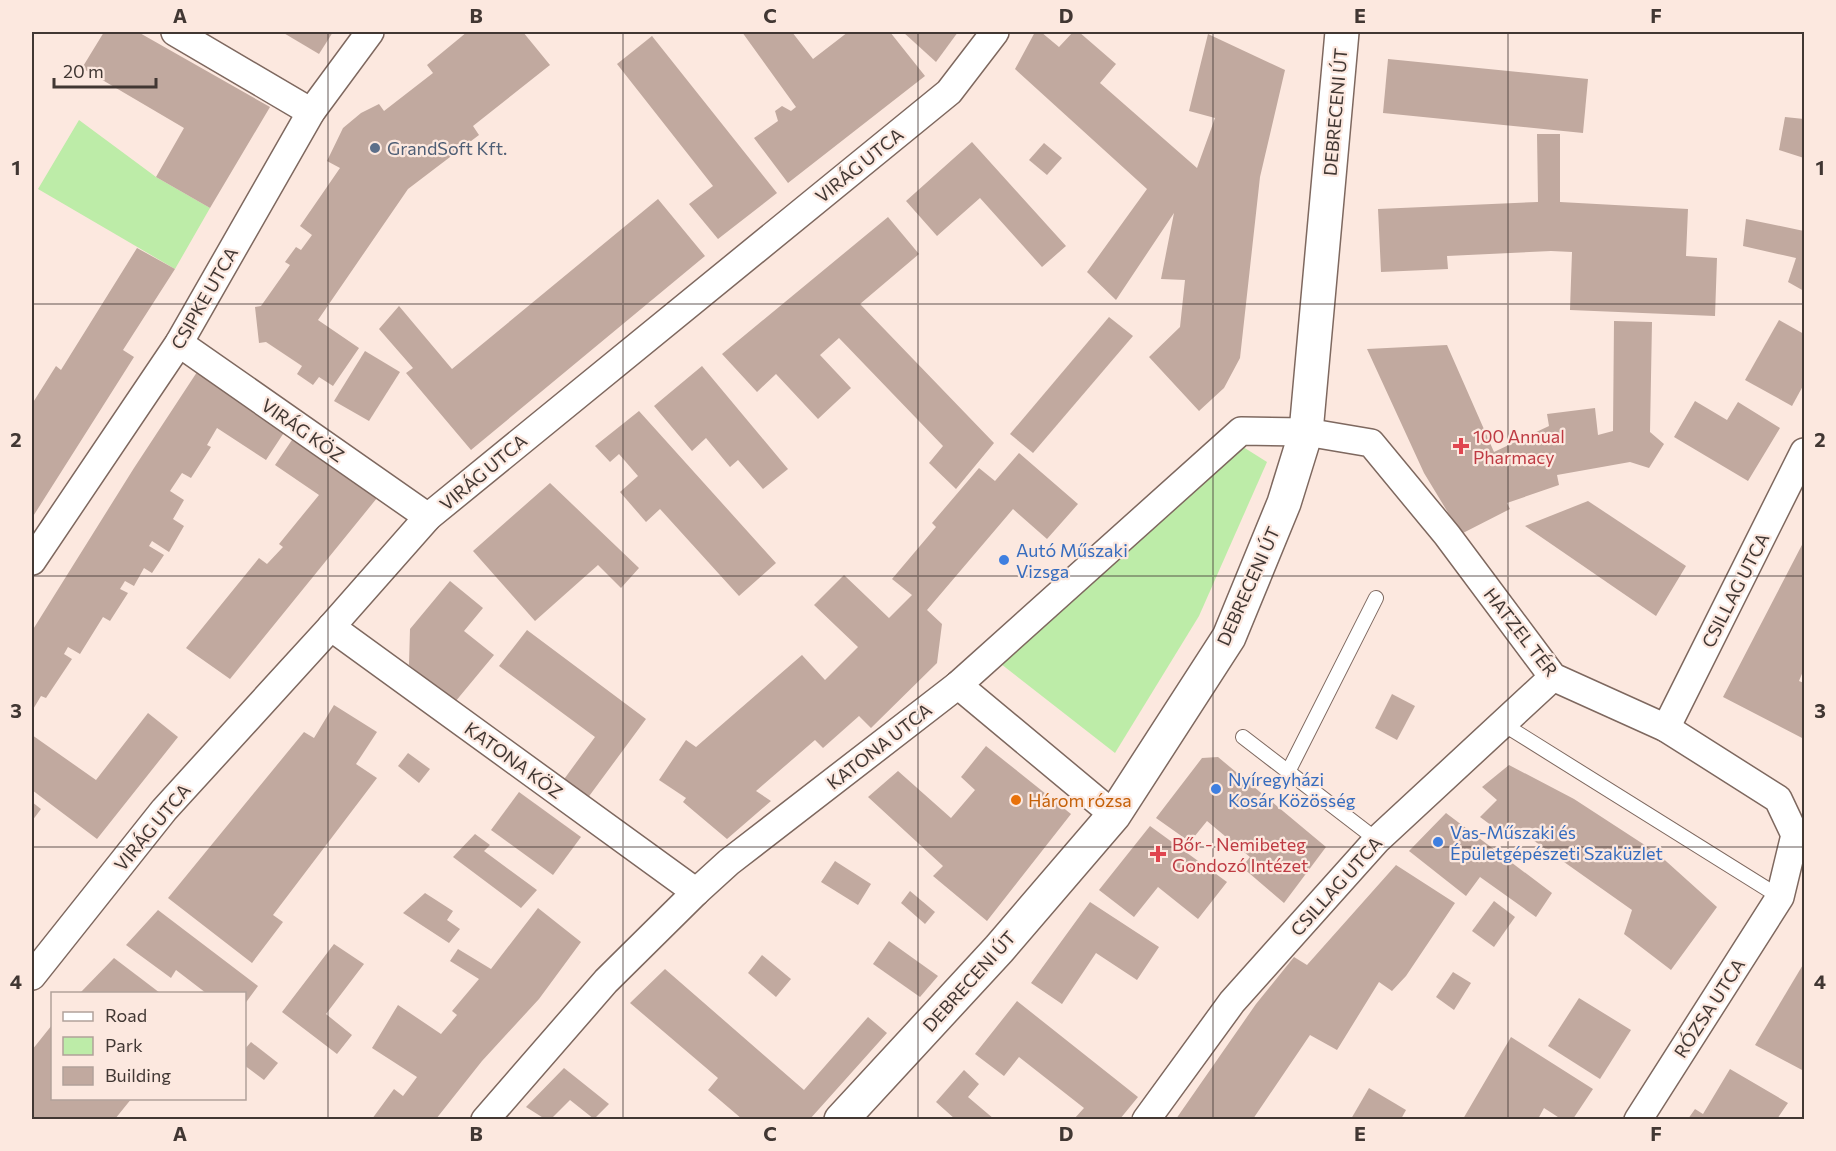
<svg xmlns="http://www.w3.org/2000/svg" width="1836" height="1151" viewBox="0 0 1836 1151" font-family="Commissioner,sans-serif">
	<style>
		.green { fill: #bdeca8 }
		.building { fill: #c1a99f }
		.lines { fill: none; stroke-linecap: round; stroke-linejoin: round }
		.service-casing { stroke: #7e685f; stroke-width: 16 }
		.minor-casing { stroke: #7e685f; stroke-width: 30 }
		.tertiary-casing { stroke: #7e685f; stroke-width: 36 }
		.service { stroke: #fff; stroke-width: 14 }
		.minor { stroke: #fff; stroke-width: 27 }
		.tertiary { stroke: #fff; stroke-width: 33 }
		.grid { fill: none; stroke: #413733; stroke-width: 1.5; stroke-opacity: 0.55 }
		.service-dot { fill: #5c6f8a; stroke: #fce8df; stroke-width: 2 }
		.health-dot { fill: #e0444e; stroke: #fce8df; stroke-width: 2 }
		.shop-dot { fill: #3f7fe0; stroke: #fce8df; stroke-width: 2 }
		.food-dot { fill: #e8710a; stroke: #fce8df; stroke-width: 2 }
		.labels { text-anchor: middle; dominant-baseline: central; stroke-width: 4.5; stroke-linejoin: round; paint-order: stroke }
		.street-label { font-size: 18px; fill: #413733; stroke: #fce8df }
		.service-label { font-size: 18px; fill: #4e5e75; stroke: #fce8df; text-anchor: start }
		.health-label { font-size: 18px; fill: #be3a42; stroke: #fce8df; text-anchor: start }
		.shop-label { font-size: 18px; fill: #366cbe; stroke: #fce8df; text-anchor: start }
		.food-label { font-size: 18px; fill: #c56008; stroke: #fce8df; text-anchor: start }
		.neatline { fill: none; stroke: #413733; stroke-width: 2 }
		.grid-label { font-size: 20px; text-anchor: middle; font-weight: bold; fill: #413733 }
	</style>
	<rect width="100%" height="100%" fill="#fce8df"/>
	<g class="green">
		<polygon points="79,120 156,177 210,208 175,269 38,189"/>
		<polygon points="1240,445 1267,462 1199,616 1115,753 1001,664"/>
	</g>
	<g class="building">
		<polygon points="104,32 138,32 270,107 210,208 156,177 184,128 82,68"/>
		<polygon points="282,32 333,32 319,54"/>
		<polygon points="467,32 523,32 550,65 473,126 479,135 408,189 318,320 359,348 333,386 319,377 313,385 297,374 302,366 266,342 259,343 255,307 261,306 290,265 285,262 296,247 301,250 312,235 300,226 340,168 327,161 343,128 361,113 379,104 384,111 433,73 427,65"/>
		<polygon points="742,32 792,32 813,59 848,32 890,32 925,76 788,183 754,138 778,121 775,111 782,106 791,111 796,107"/>
		<polygon points="903,32 958,32 936,62"/>
		<polygon points="1035,32 1041,32 1059,47 1073,32 1079,32 1116,64 1100,83 1197,168 1215,118 1189,111 1208,34 1285,70 1260,177 1240,358 1224,388 1199,411 1149,357 1180,327 1185,280 1161,279 1174,213 1116,300 1087,272 1147,189 1015,69"/>
		<polygon points="652,36 777,193 718,239 689,204 713,186 617,64"/>
		<polygon points="1388,59 1588,79 1583,133 1383,113"/>
		<polygon points="1785,117 1804,119 1804,158 1779,150"/>
		<polygon points="1537,134 1560,134 1560,202 1688,209 1686,256 1717,258 1715,316 1570,310 1572,252 1551,251 1447,256 1448,269 1381,272 1378,209 1538,202"/>
		<polygon points="972,142 1066,246 1042,267 980,198 937,236 906,201"/>
		<polygon points="1044,143 1062,158 1047,175 1029,160"/>
		<polygon points="658,199 705,256 471,450 406,373 413,368 379,329 399,306 452,369"/>
		<polygon points="888,217 919,254 860,304 994,443 956,489 929,463 943,446 839,338 820,355 851,388 818,419 776,374 757,392 722,354"/>
		<polygon points="1746,219 1804,231 1804,291 1788,282 1796,258 1743,246"/>
		<polygon points="137,248 175,269 123,350 134,357 32,518 32,404 56,366 61,370"/>
		<polygon points="1109,317 1133,336 1033,453 1010,434"/>
		<polygon points="1779,320 1804,334 1804,384 1792,406 1745,380"/>
		<polygon points="1614,321 1652,322 1650,432 1664,444 1649,468 1630,462 1557,475 1559,485 1507,503 1510,509 1461,534 1424,473 1367,349 1447,345 1494,452 1549,426 1547,414 1595,408 1598,435 1613,431"/>
		<polygon points="365,351 400,372 369,421 334,401"/>
		<polygon points="702,366 788,469 763,489 738,460 730,467 706,438 692,451 654,406"/>
		<polygon points="199,369 285,431 266,460 217,428 207,445 211,447 191,478 182,473 170,491 184,500 173,519 184,526 169,552 152,541 149,546 164,555 152,573 144,568 134,586 125,581 120,589 128,593 110,621 103,617 80,654 68,647 64,654 72,659 46,698 41,696 32,711 32,631 134,468"/>
		<polygon points="1695,401 1727,420 1738,402 1780,428 1748,481 1674,437"/>
		<polygon points="639,411 776,563 739,596 660,509 646,522 620,492 638,476 619,454 610,462 595,446"/>
		<polygon points="294,437 377,498 230,679 186,648 259,558 267,564 283,547 279,544 319,495 275,465"/>
		<polygon points="1019,453 1078,504 1047,539 1013,509 927,610 942,624 937,663 871,728 859,716 823,748 815,740 756,791 771,801 727,839 683,802 686,798 659,780 686,740 696,747 802,655 825,680 858,647 814,605 844,575 889,618 912,595 892,579 936,527 932,523 979,468 995,481"/>
		<polygon points="550,483 639,568 621,588 598,565 535,621 473,551"/>
		<polygon points="1588,501 1686,566 1656,616 1525,526"/>
		<polygon points="1804,541 1804,669 1799,681 1804,683 1804,739 1723,697"/>
		<polygon points="450,581 483,608 464,631 494,655 455,702 409,665 410,629"/>
		<polygon points="527,630 646,719 587,799 562,782 595,737 499,666"/>
		<polygon points="1392,694 1415,706 1397,740 1375,728"/>
		<polygon points="334,705 377,732 356,764 377,778 273,915 283,922 252,963 168,898 304,732 314,738"/>
		<polygon points="148,713 178,737 97,839 32,790 32,735 96,780"/>
		<polygon points="986,746 1071,814 987,921 933,876 943,866 868,797 898,771 951,818 975,790 961,777"/>
		<polygon points="408,753 430,769 419,783 398,766"/>
		<polygon points="1218,757 1326,847 1284,903 1242,867 1250,857 1207,821 1190,842 1156,818 1202,758"/>
		<polygon points="1509,765 1574,799 1657,853 1717,907 1671,970 1624,934 1632,910 1520,831 1511,840 1480,817 1497,800 1482,787"/>
		<polygon points="519,792 581,837 553,875 491,830"/>
		<polygon points="32,802 41,809 32,821"/>
		<polygon points="1446,813 1552,893 1536,917 1480,877 1466,896 1409,851"/>
		<polygon points="1150,826 1227,882 1198,919 1158,887 1134,917 1099,890"/>
		<polygon points="475,834 490,845 484,851 537,890 521,908 453,857"/>
		<polygon points="835,861 871,884 858,905 821,882"/>
		<polygon points="1396,865 1455,903 1406,976 1392,991 1379,982 1337,1050 1310,1035 1253,1119 1176,1119 1256,1004 1294,957 1307,965"/>
		<polygon points="910,891 935,912 925,924 901,903"/>
		<polygon points="425,893 453,911 447,920 460,929 449,943 403,913"/>
		<polygon points="1494,901 1515,917 1494,947 1472,931"/>
		<polygon points="1090,902 1159,947 1137,980 1096,953 1062,1004 1031,983"/>
		<polygon points="538,908 581,942 539,999 482,1061 436,1119 372,1119 394,1089 403,1096 417,1077 372,1048 398,1005 441,1034 457,1015 452,1011 479,979 450,961 458,949 491,969"/>
		<polygon points="158,910 258,986 244,1005 244,993 206,993 176,970 171,978 126,945"/>
		<polygon points="889,941 938,976 920,997 873,964"/>
		<polygon points="334,944 364,964 326,1014 352,1035 337,1054 282,1012"/>
		<polygon points="762,955 791,979 776,997 748,973"/>
		<polygon points="114,958 160,993 80,993"/>
		<polygon points="1804,963 1804,1071 1755,1045"/>
		<polygon points="665,969 804,1090 868,1017 887,1033 810,1119 742,1119 708,1090 718,1078 630,1003"/>
		<polygon points="1453,972 1471,983 1454,1010 1436,997"/>
		<polygon points="1579,998 1631,1030 1600,1079 1548,1046"/>
		<polygon points="1017,1001 1138,1097 1120,1119 1074,1119 1084,1108 1019,1057 1004,1076 975,1054"/>
		<polygon points="52,1025 52,1098 132,1098 115,1119 32,1119 32,1050"/>
		<polygon points="1511,1037 1593,1089 1573,1119 1561,1119 1544,1108 1538,1119 1463,1119"/>
		<polygon points="251,1042 278,1063 264,1080 244,1065 244,1050"/>
		<polygon points="564,1068 609,1104 594,1119 570,1100 551,1119 545,1119 526,1107"/>
		<polygon points="1730,1069 1788,1103 1777,1119 1688,1119 1695,1109 1703,1114"/>
		<polygon points="964,1070 979,1084 968,1097 994,1119 955,1119 936,1102"/>
		<polygon points="1369,1088 1406,1110 1401,1119 1351,1119"/>
	</g>
	<g class="lines">
		<g class="service-casing">
			<g id="service">
				<polyline points="1503,724 1780,897"/>
				<polyline points="1243,737 1377,840"/>
				<polyline points="1288,772 1376,598"/>
			</g>
		</g>
		<g class="minor-casing">
			<g id="minor">
				<polyline points="175,32 311,112"/>
				<polyline points="179,343 428,517"/>
				<polyline points="32,561 179,343 311,112 370,32"/>
				<polyline points="331,627 696,892"/>
				<polyline points="958,685 1114,815"/>
				<polyline points="1666,728 1804,452"/>
				<polyline points="32,976 164,810 331,627 428,517 949,92 995,32"/>
				<polyline points="485,1120 606,981 696,892 729,862 958,685 1241,431 1306,432 1371,443 1447,535 1553,677 1666,728 1778,799 1795,835 1780,897 1638,1120"/>
				<polyline points="1146,1120 1232,1002 1377,840 1553,677"/>
			</g>
		</g>
		<g class="tertiary-casing">
			<polyline id="tertiary" points="841,1120 999,949 1114,815 1229,637 1284,503 1306,432 1342,32"/>
		</g>
		<use href="#service" class="service"/>
		<use href="#minor" class="minor"/>
		<use href="#tertiary" class="tertiary"/>
	</g>
	<path class="grid" d="M328 32V1120M623 32V1120M918 32V1120M1213 32V1120M1508 32V1120M32 304H1804M32 576H1804M32 847H1804"/>
	<circle class="service-dot" cx="375" cy="148" r="6"/>
	<g class="health-dot">
		<path d="M1458 437h6v6h6v6h-6v6h-6v-6h-6v-6h6z"/>
		<path d="M1155 845h6v6h6v6h-6v6h-6v-6h-6v-6h6z"/>
	</g>
	<g class="shop-dot">
		<circle cx="1004" cy="560" r="6"/>
		<circle cx="1216" cy="789" r="6"/>
		<circle cx="1438" cy="842" r="6"/>
	</g>
	<circle class="food-dot" cx="1016" cy="800" r="6"/>
	<g class="labels">
		<g class="street-label">
			<text transform="translate(1335 112) rotate(-85)">DEBRECENI ÚT</text>
			<text transform="translate(859 165) rotate(-39)">VIRÁG UTCA</text>
			<text transform="translate(204 298) rotate(-60)">CSIPKE UTCA</text>
			<text transform="translate(303 430) rotate(35)">VIRÁG KÖZ</text>
			<text transform="translate(483 472) rotate(-40)">VIRÁG UTCA</text>
			<text transform="translate(1248 586) rotate(-66)">DEBRECENI ÚT</text>
			<text transform="translate(1735 590) rotate(-63)">CSILLAG UTCA</text>
			<text transform="translate(1521 632) rotate(52)">HATZEL TÉR</text>
			<text transform="translate(879 746) rotate(-38)">KATONA UTCA</text>
			<text transform="translate(514 760) rotate(36)">KATONA KÖZ</text>
			<text transform="translate(152 827) rotate(-50)">VIRÁG UTCA</text>
			<text transform="translate(1336 886) rotate(-48)">CSILLAG UTCA</text>
			<text transform="translate(969 981) rotate(-48)">DEBRECENI ÚT</text>
			<text transform="translate(1709 1008) rotate(-57)">RÓZSA UTCA</text>
		</g>
		<g class="service-label">
			<text x="387" y="148">GrandSoft Kft.</text>
		</g>
		<g class="health-label">
			<text x="1473" y="436">100 Annual<tspan x="1473" dy="21">Pharmacy</tspan></text>
			<text x="1172" y="844">Bőr - Nemibeteg<tspan x="1172" dy="21">Gondozó Intézet</tspan></text>
		</g>
		<g class="shop-label">
			<text x="1016" y="550">Autó Műszaki<tspan x="1016" dy="21">Vizsga</tspan></text>
			<text x="1228" y="779">Nyíregyházi<tspan x="1228" dy="21">Kosár Közösség</tspan></text>
			<text x="1450" y="832">Vas-Műszaki és<tspan x="1450" dy="21">Épületgépészeti Szaküzlet</tspan></text>
		</g>
		<g class="food-label">
			<text x="1028" y="800">Három rózsa</text>
		</g>
	</g>
	<rect width="1836" height="1151" fill="none" stroke="#fce8df" stroke-width="66"/>
	<rect x="51" y="992" width="195" height="108" fill="#fce8df" stroke="#b1a19a" stroke-width="1.5"/>
	<rect x="63" y="1012" width="30" height="9" fill="#ffffff" stroke="#b1a19a" stroke-width="1.5"/>
	<text x="105" y="1022" font-size="18" fill="#413733">Road</text>
	<rect x="63" y="1037" width="30" height="18" fill="#bdeca8" stroke="#b1a19a" stroke-width="1.5"/>
	<text x="105" y="1052" font-size="18" fill="#413733">Park</text>
	<rect x="63" y="1067" width="30" height="18" fill="#c1a99f" stroke="#b1a19a" stroke-width="1.5"/>
	<text x="105" y="1082" font-size="18" fill="#413733">Building</text>
	<path d="M54 78v9h102v-9" fill="none" stroke="#413733" stroke-width="3"/>
	<text x="63" y="78" font-size="18" fill="#413733" stroke="#fce8df" stroke-width="4.5" paint-order="stroke">20 m</text>
	<rect x="33" y="33" width="1770" height="1085" class="neatline"/>
	<g class="grid-label">
		<text x="180" y="23">A</text>
		<text x="476" y="23">B</text>
		<text x="770" y="23">C</text>
		<text x="1066" y="23">D</text>
		<text x="1360" y="23">E</text>
		<text x="1656" y="23">F</text>
		<text x="16" y="175">1</text>
		<text x="1820" y="175">1</text>
		<text x="16" y="447">2</text>
		<text x="1820" y="447">2</text>
		<text x="16" y="718">3</text>
		<text x="1820" y="718">3</text>
		<text x="16" y="989">4</text>
		<text x="1820" y="989">4</text>
		<text x="180" y="1141">A</text>
		<text x="476" y="1141">B</text>
		<text x="770" y="1141">C</text>
		<text x="1066" y="1141">D</text>
		<text x="1360" y="1141">E</text>
		<text x="1656" y="1141">F</text>
	</g>
</svg>
